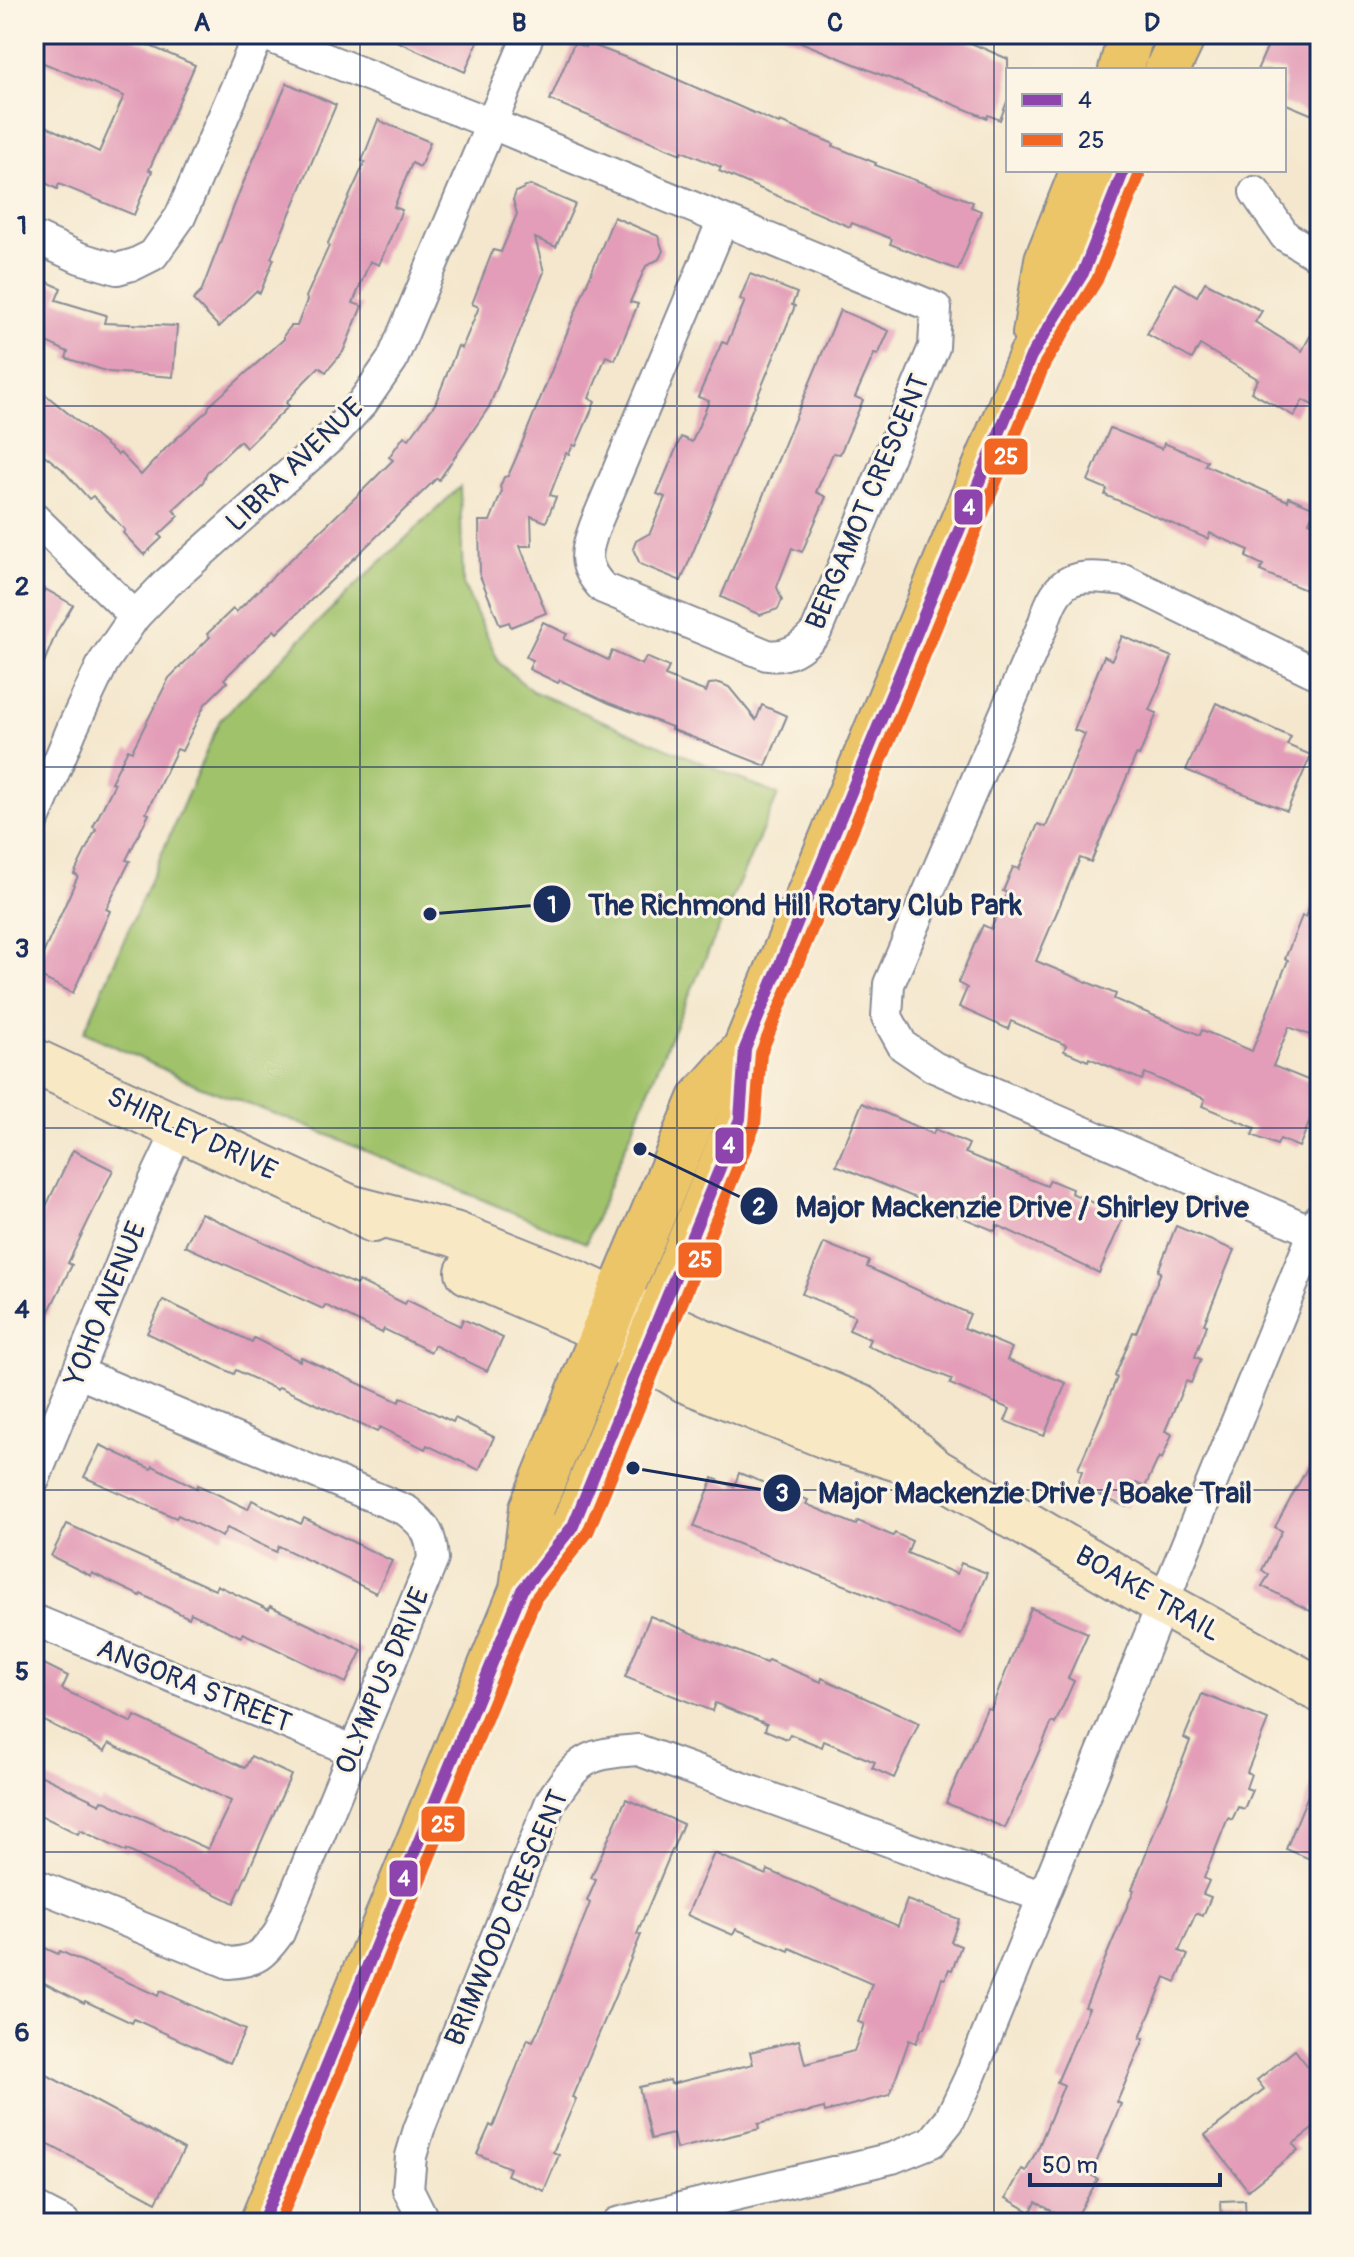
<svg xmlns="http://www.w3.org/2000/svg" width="1354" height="2257" viewBox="0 0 1354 2257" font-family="Pangolin,sans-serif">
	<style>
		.green { fill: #a0c26b; stroke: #5e7864; stroke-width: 2 }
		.building { fill: #e39db8 }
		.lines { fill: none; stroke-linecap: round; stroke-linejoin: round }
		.street-casing { stroke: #888b96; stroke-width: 34 }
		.secondary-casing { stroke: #888b96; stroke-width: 48 }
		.primary-casing { stroke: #888b96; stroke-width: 48 }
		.street { stroke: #fff; stroke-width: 30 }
		.secondary { stroke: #f8e8c3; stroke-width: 44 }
		.primary { stroke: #edc569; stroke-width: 44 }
		.bus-1-casing { stroke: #fcf5e5; stroke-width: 18 }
		.bus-2-casing { stroke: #fcf5e5; stroke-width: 18 }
		.bus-1 { stroke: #8e44ad; stroke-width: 12 }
		.bus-2 { stroke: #f26522; stroke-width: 12 }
		.grid { fill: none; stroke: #1b2f5e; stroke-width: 2; stroke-opacity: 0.55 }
		.labels { text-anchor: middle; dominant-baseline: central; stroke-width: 6; stroke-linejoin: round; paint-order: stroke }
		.street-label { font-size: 28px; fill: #1b2f5e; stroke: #fcf5e5 }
		.leader { fill: none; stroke: #1b2f5e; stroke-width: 3 }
		.callout-dot { fill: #1b2f5e; stroke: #fcf5e5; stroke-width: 3 }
		.mark-label { font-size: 24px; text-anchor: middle; font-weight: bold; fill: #fff }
		.callout-label { font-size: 30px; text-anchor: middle; font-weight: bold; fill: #1b2f5e; stroke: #fcf5e5; stroke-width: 6; stroke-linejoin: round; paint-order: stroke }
		.line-badge { stroke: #fcf5e5; stroke-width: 3 }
		.badge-label { font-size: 22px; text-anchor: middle; font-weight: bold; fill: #fff }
		.neatline { fill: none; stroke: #1b2f5e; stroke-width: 3 }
		.grid-label { font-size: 26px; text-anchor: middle; font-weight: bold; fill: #1b2f5e }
	</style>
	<rect width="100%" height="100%" fill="#fcf5e5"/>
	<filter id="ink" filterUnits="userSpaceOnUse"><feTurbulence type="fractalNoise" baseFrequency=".0125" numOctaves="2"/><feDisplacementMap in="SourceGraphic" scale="16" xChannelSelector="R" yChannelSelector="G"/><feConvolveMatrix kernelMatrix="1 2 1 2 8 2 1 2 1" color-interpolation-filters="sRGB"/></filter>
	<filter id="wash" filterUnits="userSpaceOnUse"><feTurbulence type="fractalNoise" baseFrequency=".006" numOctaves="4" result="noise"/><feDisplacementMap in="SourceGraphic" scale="32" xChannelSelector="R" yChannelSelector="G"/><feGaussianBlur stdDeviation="1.8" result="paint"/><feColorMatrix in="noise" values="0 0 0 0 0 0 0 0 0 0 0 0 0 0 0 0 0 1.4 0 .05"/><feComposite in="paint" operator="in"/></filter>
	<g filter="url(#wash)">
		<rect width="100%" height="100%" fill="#f4e7cd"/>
		<polygon class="green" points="460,487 463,584 500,664 532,691 778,795 666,1047 586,1243 294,1121 199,1086 84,1032 220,720 338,602"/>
		<g id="blocks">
			<g class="building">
				<polygon points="34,34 122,34 195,65 149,170 152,171 134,215 59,184 57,189 34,177 34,136 40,123 99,152 124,96 34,59"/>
				<polygon points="381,34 481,34 465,72"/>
				<polygon points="781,34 950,34 1008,59 1008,99 1000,120 988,115 987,118"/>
				<polygon points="1273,34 1283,34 1320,50 1320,118 1284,103 1284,70 1257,70"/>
				<polygon points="574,43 585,47 587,43 640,63 779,124 780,122 822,139 834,144 833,146 876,163 875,165 973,202 971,207 981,211 958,270 890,244 892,239 852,223 850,227 719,171 721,167 682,151 681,154 550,100"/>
				<polygon points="287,83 336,105 271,258 274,259 260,293 256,291 219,327 193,300 201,292 241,188"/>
				<polygon points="378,120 430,142 420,167 412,163 394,207 402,210 379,265 370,261 353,303 362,306 343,352 326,372 319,367 304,382 286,403 289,406 246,448 240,441 207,472 203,482 173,510 179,516 159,535 162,538 144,555 123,533 125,530 93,496 89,499 62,469 34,447 34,385 118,455 120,453 141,475 167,447 208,410 209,406 284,339 284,335 291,326 297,326 307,300 306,297 329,246 328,243 365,162 362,161"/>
				<polygon points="530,185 575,204 556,247 535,238 544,272 489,407 439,480 437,478 277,633 274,630 224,679 227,682 205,704 182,751 177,749 146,813 149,814 126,860 130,861 106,909 110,911 73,993 34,974 78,876 74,874 96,829 93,827 115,783 111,782 128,749 132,751 169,678 210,637 207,634 233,609 236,612 362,491 393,460 389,457 404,436 409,439 435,404 458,346 462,348 479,307 472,304 493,250 501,252 517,214 513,200 516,192"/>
				<polygon points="614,217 658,236 663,251 659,259 646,266 630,302 638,304 615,360 606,356 589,398 595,402 576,446 573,445 569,454 566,453 550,495 556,497 546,522 531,516 532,546 520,546 546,613 511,627 509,622 500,625 480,576 479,521 490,521 502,491 500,487 504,477 508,476 516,458"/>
				<polygon points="750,274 797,293 792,305 795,306 681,581 640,564 633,549 636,541 650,533 665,497 657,494 681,437 692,442 709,401 698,397 722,342 727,344 745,301 740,299"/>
				<polygon points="34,276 61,288 56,300 106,315 104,323 177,326 173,377 109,372 66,358 68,352 38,338 34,347"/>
				<polygon points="1205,282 1262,311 1255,322 1302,351 1320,318 1320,409 1303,400 1294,416 1251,392 1258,379 1200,345 1192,359 1147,334 1175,283 1197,296"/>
				<polygon points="840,310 889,331 878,355 874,354 855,397 863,400 840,454 833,453 816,492 826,497 802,552 792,548 777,587 782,600 778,609 760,615 721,597"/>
				<polygon points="1110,428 1162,449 1164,443 1207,461 1205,465 1288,501 1289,497 1315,508 1309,522 1320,527 1320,596 1260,571 1263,565 1246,557 1249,550 1210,533 1208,539 1105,495 1107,489 1088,481"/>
				<polygon points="34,589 43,593 45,589 73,605 57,631 35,684"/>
				<polygon points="543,622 567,634 564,639 608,660 612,651 642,665 646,657 669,667 665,676 706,692 709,684 720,683 729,687 756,720 762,705 787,716 766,766 671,729 672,727 609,703 560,680 558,683 529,669 533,660 526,657"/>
				<polygon points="1122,636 1172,657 1149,710 1157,713 1139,756 1136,755 1091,862 1080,858 1036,961 1116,994 1114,999 1200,1035 1202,1030 1252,1051 1288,960 1285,959 1302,916 1305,917 1320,882 1320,1024 1315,1037 1289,1027 1273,1066 1320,1085 1320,1097 1299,1147 1280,1139 1277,1145 1252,1135 1255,1128 1202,1106 1205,1099 1145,1073 1142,1080 1089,1058 1088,1061 1064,1051 1066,1045 1011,1021 1008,1029 959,1007 967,988 958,983 974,945 983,925 991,929 1007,893 1003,891 1013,867 1019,869 1038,824 1046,827 1085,734 1074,730 1104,656 1112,660"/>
				<polygon points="1216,703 1291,737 1287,745 1311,755 1287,811 1186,770"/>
				<polygon points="862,1103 933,1134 935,1129 969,1144 965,1153 1047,1186 1050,1180 1072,1189 1071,1193 1124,1216 1099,1273 997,1225 995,1231 836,1165"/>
				<polygon points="73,1150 113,1170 68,1263 72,1265 34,1341 34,1231"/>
				<polygon points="201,1213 356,1285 359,1281 405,1304 407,1300 460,1326 463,1319 503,1338 487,1371 434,1345 431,1352 384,1329 382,1333 325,1305 323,1309 185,1246"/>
				<polygon points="1176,1226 1234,1250 1204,1324 1207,1325 1195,1357 1201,1359 1191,1383 1186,1381 1165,1431 1172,1434 1162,1459 1159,1457 1145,1487 1136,1483 1126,1507 1077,1486 1082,1471 1078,1469 1117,1378 1115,1376 1133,1332 1136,1333 1161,1272 1158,1271"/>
				<polygon points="824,1243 869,1261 867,1267 970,1314 964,1328 1012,1348 1007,1360 1066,1383 1044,1436 1005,1421 1010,1409 950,1384 952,1379 867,1346 870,1339 849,1330 855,1316 802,1294"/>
				<polygon points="163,1300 252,1342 254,1338 300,1361 301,1357 399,1402 401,1397 453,1422 455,1418 494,1437 479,1470 427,1445 425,1449 380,1427 377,1432 279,1387 277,1390 236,1370 234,1374 147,1333"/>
				<polygon points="100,1445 151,1469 153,1466 197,1488 198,1485 248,1509 252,1500 301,1524 304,1518 392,1561 376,1593 279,1546 276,1552 227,1528 222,1537 178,1515 176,1518 84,1477"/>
				<polygon points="1320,1445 1320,1597 1312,1612 1262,1586 1269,1575 1262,1570 1282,1531 1275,1527"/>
				<polygon points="739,1473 808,1500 806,1504 856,1525 858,1521 893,1536 895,1533 912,1541 907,1553 957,1574 961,1563 987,1573 961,1635 855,1589 694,1527 713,1478 734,1487"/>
				<polygon points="67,1524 215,1590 217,1585 269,1610 270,1606 362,1650 346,1683 243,1633 241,1637 191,1613 189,1618 141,1594 140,1596 92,1573 91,1576 51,1556"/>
				<polygon points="1031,1608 1088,1633 1068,1678 1074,1681 1055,1724 1052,1722 1005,1828 946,1803 987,1708 991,1709"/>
				<polygon points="650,1616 766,1663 768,1660 821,1682 822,1678 919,1723 894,1778 872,1768 875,1762 824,1741 822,1747 790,1734 787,1739 765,1730 767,1724 715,1703 712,1711 625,1677"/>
				<polygon points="34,1659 68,1676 62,1689 132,1723 135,1716 245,1768 251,1756 291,1775 234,1903 127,1850 126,1852 80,1830 78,1834 34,1812 34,1772 100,1804 102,1800 208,1849 231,1801 109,1743 105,1751 34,1716"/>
				<polygon points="1202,1694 1268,1720 1247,1772 1251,1774 1246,1788 1252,1790 1244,1809 1238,1807 1232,1820 1228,1818 1204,1878 1209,1881 1203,1894 1211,1897 1203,1916 1196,1913 1179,1951 1188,1955 1176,1982 1165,1977 1140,2038 1144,2039 1117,2102 1121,2104 1091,2175 1098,2179 1073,2223 1036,2202 1031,2212 1006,2198 1022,2169 1026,2171 1039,2146 1064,2085 1057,2082 1089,2008 1085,2007 1134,1890 1132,1889 1190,1741 1184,1738"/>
				<polygon points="1319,1768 1320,1854 1313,1851 1310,1859 1286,1849"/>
				<polygon points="626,1799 683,1824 637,1934 641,1935 572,2097 576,2099 553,2152 559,2155 544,2191 507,2175 510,2168 477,2154 490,2125 493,2127 528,2039 533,2041 543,2021 590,1903 587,1901 596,1880 591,1878"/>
				<polygon points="714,1853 766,1875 768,1870 898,1926 907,1900 959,1919 951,1942 961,1946 952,1970 949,1969 945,1979 942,1978 925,2028 922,2028 916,2043 909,2040 890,2095 825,2112 824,2108 758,2124 759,2129 676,2149 673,2134 651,2139 639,2087 670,2080 671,2084 753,2064 750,2052 799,2040 805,2064 854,2051 864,2024 858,2022 872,1984 790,1948 789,1951 736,1929 733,1935 687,1915"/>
				<polygon points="34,1943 58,1954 60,1951 158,1996 160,1991 245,2030 230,2063 134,2019 132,2023 85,2001 84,2003 34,1978"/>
				<polygon points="1295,2050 1317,2078 1310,2084 1320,2097 1320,2123 1293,2144 1298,2150 1248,2190 1205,2135 1264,2089 1257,2080"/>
				<polygon points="34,2068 184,2149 156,2202 34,2137"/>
				<polygon points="1245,2200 1246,2223 1222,2223 1221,2201"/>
			</g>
		</g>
	</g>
	<g filter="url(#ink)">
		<use href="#blocks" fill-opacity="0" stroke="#888b96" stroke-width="2"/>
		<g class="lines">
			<g class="street-casing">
				<g id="street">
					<path d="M262 34 490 123 936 308 934 347 816 632C802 648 788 658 767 655L603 588C580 564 586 551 596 523L723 220"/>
					<polyline points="1255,192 1285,236 1320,257"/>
					<polyline points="34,237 80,258 117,269 135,264 153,255 180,217 259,34"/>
					<polyline points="34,518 135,616"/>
					<polyline points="34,820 72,729 103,663 135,616 165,585 332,436 363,402 392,360 529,34"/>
					<path d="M1314 1232 934 1067 903 1046 887 1017 889 984 1043 625C1058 573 1075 574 1125 580L1320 675"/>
					<polyline points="34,1480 154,1182 179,1129"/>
					<polyline points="34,1620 354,1751"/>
					<path d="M34 1884 229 1963C257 1961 263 1955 279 1933L433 1559C431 1534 427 1527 407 1511L79 1373"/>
					<polyline points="34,2207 65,2223"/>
					<path d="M425 2223 408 2189 411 2156 419 2129 551 1801C580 1757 587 1754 638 1750L1043 1897"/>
					<polyline points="617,2223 892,2158 932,2142 949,2121 969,2079 1320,1217"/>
				</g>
			</g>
			<g class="secondary-casing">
				<g id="secondary">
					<polyline points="34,1061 349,1207 373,1220"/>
					<polyline points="349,1207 454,1234 579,1284 700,1340 862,1408 935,1471 1162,1603 1320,1690"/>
					<polyline points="468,1272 604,1331 685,1380 831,1438 918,1465"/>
				</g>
			</g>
			<g class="primary-casing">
				<g id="primary">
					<polyline points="1121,70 1131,34"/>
					<polyline points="1167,70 1184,34"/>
					<polyline points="1035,334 1047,260 1083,170"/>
					<polyline points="522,1590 573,1526 740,1119 745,1049 1031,356 1083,273 1124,170"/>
					<polyline points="262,2223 522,1590 532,1508 604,1331 701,1099 745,1049"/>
				</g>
			</g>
			<use href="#street" class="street"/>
			<use href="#secondary" class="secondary"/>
			<use href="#primary" class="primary"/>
			<g class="bus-1-casing">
				<polyline id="bus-1" points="262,2223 522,1590 573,1526 740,1119 745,1049 1031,356 1083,273 1124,170"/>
			</g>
			<g class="bus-2-casing">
				<polyline id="bus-2" points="279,2223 536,1598 588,1532 755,1125 761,1053 1045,363 1097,280 1139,176"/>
			</g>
			<use href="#bus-1" class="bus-1"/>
			<use href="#bus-2" class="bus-2"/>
		</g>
	</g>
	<path class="grid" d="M360 34V2223M677 34V2223M994 34V2223M34 406H1320M34 767H1320M34 1128H1320M34 1490H1320M34 1852H1320"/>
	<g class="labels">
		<g class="street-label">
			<text transform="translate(295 465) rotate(-44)">LIBRA AVENUE</text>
			<text transform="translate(868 502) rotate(-67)">BERGAMOT CRESCENT</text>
			<text transform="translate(192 1134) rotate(25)">SHIRLEY DRIVE</text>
			<text transform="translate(106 1304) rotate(-68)">YOHO AVENUE</text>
			<text transform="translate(1148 1594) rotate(30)">BOAKE TRAIL</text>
			<text transform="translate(383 1681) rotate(-67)">OLYMPUS DRIVE</text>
			<text transform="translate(194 1686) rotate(22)">ANGORA STREET</text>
			<text transform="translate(507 1918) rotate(-67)">BRIMWOOD CRESCENT</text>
		</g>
	</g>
	<path class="leader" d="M430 914L552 904M640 1149L759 1206M633 1468L782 1493"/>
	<g class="callout-dot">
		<circle cx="430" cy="914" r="8"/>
		<circle cx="640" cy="1149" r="8"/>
		<circle cx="633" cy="1468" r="8"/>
		<circle cx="552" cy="904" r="20"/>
		<circle cx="759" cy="1206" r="20"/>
		<circle cx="782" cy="1493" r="20"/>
	</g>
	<g class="mark-label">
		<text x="552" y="913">1</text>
		<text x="759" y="1215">2</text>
		<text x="782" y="1501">3</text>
	</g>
	<g class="callout-label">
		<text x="805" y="915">The Richmond Hill Rotary Club Park</text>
		<text x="1022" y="1217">Major Mackenzie Drive / Shirley Drive</text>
		<text x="1035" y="1503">Major Mackenzie Drive / Boake Trail</text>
	</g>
	<g class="line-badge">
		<rect x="983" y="437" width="46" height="39" rx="8" fill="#f26522"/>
		<rect x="953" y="488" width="31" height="38" rx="8" fill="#8e44ad"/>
		<rect x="714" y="1126" width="31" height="39" rx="8" fill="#8e44ad"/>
		<rect x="677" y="1241" width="46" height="38" rx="8" fill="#f26522"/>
		<rect x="420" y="1805" width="46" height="38" rx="8" fill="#f26522"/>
		<rect x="388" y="1859" width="31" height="39" rx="8" fill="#8e44ad"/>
	</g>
	<g class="badge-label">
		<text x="1006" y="464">25</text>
		<text x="969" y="515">4</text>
		<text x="729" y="1153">4</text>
		<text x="700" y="1267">25</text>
		<text x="443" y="1832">25</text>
		<text x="404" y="1886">4</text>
	</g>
	<rect width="1354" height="2257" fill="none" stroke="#fcf5e5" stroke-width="88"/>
	<rect x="1006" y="68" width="280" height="104" fill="#fcf5e5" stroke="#a2a6af" stroke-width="2"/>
	<rect x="1022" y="94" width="40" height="12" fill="#8e44ad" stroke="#a2a6af" stroke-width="2"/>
	<text x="1078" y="108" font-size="24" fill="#1b2f5e">4</text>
	<rect x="1022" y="134" width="40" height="12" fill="#f26522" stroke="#a2a6af" stroke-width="2"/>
	<text x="1078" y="148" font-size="24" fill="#1b2f5e">25</text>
	<path d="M1030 2173v12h190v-12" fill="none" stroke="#1b2f5e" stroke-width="4"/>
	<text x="1042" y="2173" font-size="24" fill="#1b2f5e" stroke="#fcf5e5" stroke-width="6" paint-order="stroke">50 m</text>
	<rect x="44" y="44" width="1266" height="2169" class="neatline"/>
	<g class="grid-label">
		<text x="202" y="31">A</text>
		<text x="519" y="31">B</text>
		<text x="835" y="31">C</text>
		<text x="1152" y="31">D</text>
		<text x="22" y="234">1</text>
		<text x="22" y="595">2</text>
		<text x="22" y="957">3</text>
		<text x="22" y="1318">4</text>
		<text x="22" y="1680">5</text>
		<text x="22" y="2041">6</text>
	</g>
</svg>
